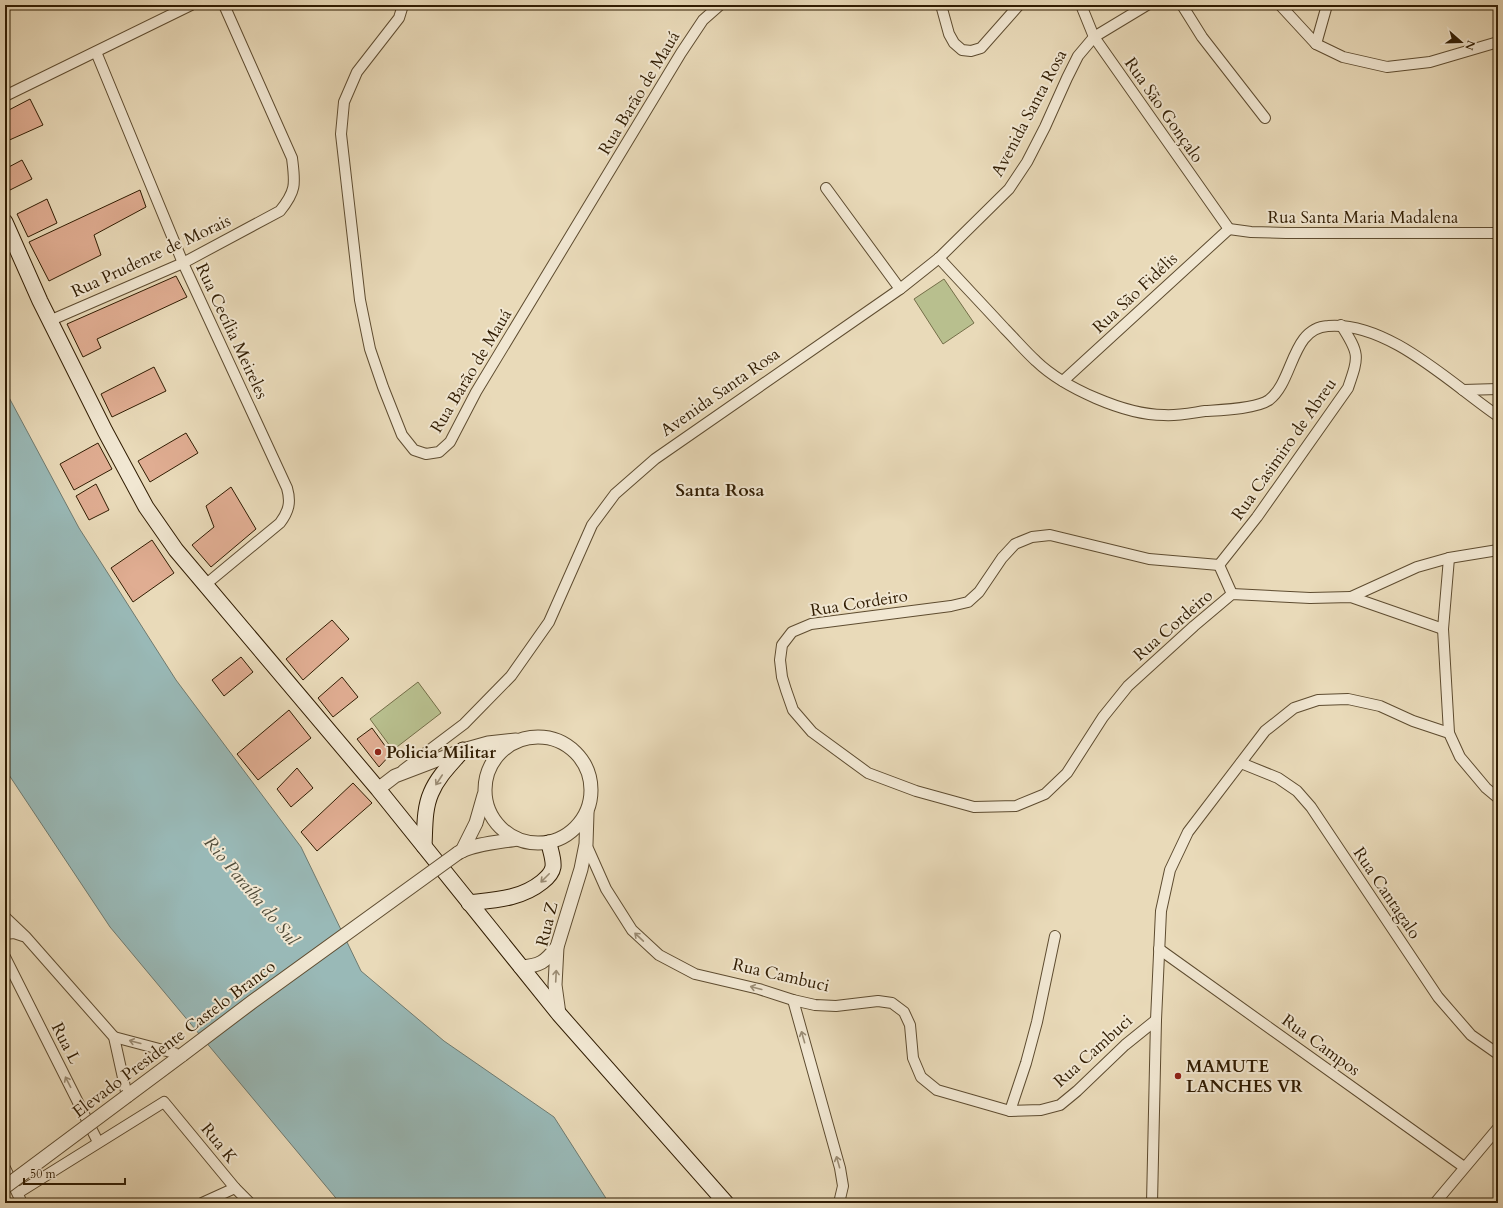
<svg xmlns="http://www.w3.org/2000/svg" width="1503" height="1208" viewBox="0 0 1503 1208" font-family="Cardo,serif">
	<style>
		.green { fill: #b8bf8e; stroke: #746e48 }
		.water { fill: #99b9b7; stroke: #6f7a6f }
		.building { fill: #e0ad92; stroke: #301c02 }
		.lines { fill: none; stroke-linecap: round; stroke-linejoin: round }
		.minor-casing { stroke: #5e4c30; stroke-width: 12 }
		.tertiary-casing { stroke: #5e4c30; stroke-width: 15 }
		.secondary-casing { stroke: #301c02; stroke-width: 17 }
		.minor { stroke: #f1e7d2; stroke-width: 10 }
		.tertiary { stroke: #f1e7d2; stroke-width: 13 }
		.secondary { stroke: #f1e7d2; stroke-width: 15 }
		.tertiary-bridge-casing { stroke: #5e4c30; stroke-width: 15; stroke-linecap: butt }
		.tertiary-bridge { stroke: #f1e7d2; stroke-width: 13 }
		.oneway { stroke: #9a8c74 }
		.poi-dot { fill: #8f2418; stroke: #f1e7d2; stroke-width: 1.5 }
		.labels { text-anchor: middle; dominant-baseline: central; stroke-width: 4; stroke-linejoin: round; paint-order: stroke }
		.street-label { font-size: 17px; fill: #301c02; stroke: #f1e7d2 }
		.poi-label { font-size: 17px; font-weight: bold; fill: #301c02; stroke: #f1e7d2; text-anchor: start }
		.neighbourhood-label { font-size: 18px; font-weight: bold; fill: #301c02; stroke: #f1e7d2 }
		.water-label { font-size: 18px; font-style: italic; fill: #504b38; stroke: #f1e7d2 }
	</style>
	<rect width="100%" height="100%" fill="#e9dab9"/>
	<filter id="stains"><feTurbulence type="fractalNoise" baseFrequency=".005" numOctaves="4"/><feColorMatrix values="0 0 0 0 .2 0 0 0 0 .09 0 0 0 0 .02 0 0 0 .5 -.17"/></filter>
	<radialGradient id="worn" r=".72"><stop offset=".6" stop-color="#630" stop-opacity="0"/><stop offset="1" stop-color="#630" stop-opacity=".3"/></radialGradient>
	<g class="green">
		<polygon points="944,279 974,323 943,344 914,299"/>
		<polygon points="418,682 441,713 393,750 370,719"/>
	</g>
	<polygon class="water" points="5,390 79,528 176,680 301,847 361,971 444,1041 554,1117 609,1203 340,1203 110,927 5,769"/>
	<g class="building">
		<polygon points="30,99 43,125 5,142 5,112"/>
		<polygon points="22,160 32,179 8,191 5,186 5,169"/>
		<polygon points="140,190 146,207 94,235 101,255 49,281 29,242"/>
		<polygon points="47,199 57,223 28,237 17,214"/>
		<polygon points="176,276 187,297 97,339 101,348 83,357 67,324"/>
		<polygon points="154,367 166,391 112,417 101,394"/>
		<polygon points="186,433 198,453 150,482 138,461"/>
		<polygon points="98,443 112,469 74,490 60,464"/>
		<polygon points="96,484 109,510 89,520 76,496"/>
		<polygon points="231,487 256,529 211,567 192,545 214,527 206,506"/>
		<polygon points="152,540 174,573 133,602 111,568"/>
		<polygon points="332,620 349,639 303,680 286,659"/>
		<polygon points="241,657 253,672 224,696 212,680"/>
		<polygon points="342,677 358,697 333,717 318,698"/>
		<polygon points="289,710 311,738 258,780 237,754"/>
		<polygon points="372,728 391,754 379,767 357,739"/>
		<polygon points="297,768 313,788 291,807 277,789"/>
		<polygon points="353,783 372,803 317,851 301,832"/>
	</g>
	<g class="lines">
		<g class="minor-casing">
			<g id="minor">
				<polyline points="403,5 399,18 357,72 344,102 341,134 360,300 370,349 383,387 402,435 414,450 426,454 439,452 450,442 476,392 681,53 703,20 720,5"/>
				<polyline points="941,5 949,34 954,43 962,50 971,51 981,48 1019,5"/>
				<polyline points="1081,5 1094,37 1229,229"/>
				<polyline points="1182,5 1202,37 1265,118"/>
				<polyline points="1280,5 1316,44 1343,57 1387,67 1430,62 1498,42"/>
				<polyline points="1316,44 1327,5"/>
				<path d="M96 52 183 263 287 488C291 502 289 511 280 523L205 585"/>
				<polyline points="5,96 191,5"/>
				<polyline points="826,188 900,289"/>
				<polyline points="1229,229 1251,232 1286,233 1498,233"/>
				<path d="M939 258C961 282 983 305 1005 329 1015 339 1025 351 1036 361 1064 388 1125 415 1164 415 1177 416 1191 413 1205 411 1220 410 1256 409 1269 400 1294 381 1291 328 1328 326 1388 321 1451 384 1498 416"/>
				<path d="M49 321 183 263 280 211C297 190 295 183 292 158L224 5"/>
				<polyline points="1063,381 1229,229"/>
				<polyline points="1463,390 1498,389"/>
				<polyline points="1449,558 1443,629 1449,733"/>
				<polyline points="1219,565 1149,559 1050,535 1032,537 1015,544 1002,558 979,592 968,602 951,606 811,624 792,632 782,645 780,660 782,677 786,690 793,710 812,732 868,773 916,791 974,807 1016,806 1045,794 1067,773 1103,717 1128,686 1194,626 1232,594 1310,598 1351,597 1443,629"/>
				<path d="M1219 565 1257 517 1348 388C1359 356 1360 354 1341 325"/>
				<polyline points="1219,565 1232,594"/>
				<polyline points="1351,597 1417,567 1449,558 1498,550"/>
				<polyline points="1241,763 1278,778 1297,791 1311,807 1438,997 1471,1035 1498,1054"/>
				<polyline points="403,770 464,724 511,676 549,622 592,525 615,494 655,459 900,289 939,258 1009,189 1027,162 1045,127 1067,78 1078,56 1094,37 1147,5"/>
				<polyline points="586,844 606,889 632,930 659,955 695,974 759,989 793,1000 815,1005 836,1006 878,1001 892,1003 904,1012 910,1025 913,1058 921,1077 937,1090 1010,1111 1041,1110 1060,1105 1077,1091 1125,1045 1156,1020"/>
				<polyline points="5,917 25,936 114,1037 127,1096"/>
				<polyline points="5,934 14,933 23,936"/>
				<polyline points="1159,949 1464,1167"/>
				<polyline points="5,957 98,1142"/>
				<polyline points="793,1000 840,1168 843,1186 839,1203"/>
				<polyline points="114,1037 182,1055"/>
				<polyline points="1010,1111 1026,1063 1037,1022 1055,936"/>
				<polyline points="5,1168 22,1203"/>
				<polyline points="18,1193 164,1102 235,1188 250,1203"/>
				<polyline points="202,1203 235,1188"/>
				<polyline points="1152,1203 1156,1020 1161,911 1170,870 1188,832 1265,731 1294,708 1318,700 1348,699 1380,706 1413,721 1449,733 1460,757 1486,788 1498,798"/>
				<polyline points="1435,1203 1498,1128"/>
			</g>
		</g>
		<g class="tertiary-casing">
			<g id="tertiary">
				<circle cx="538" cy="790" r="53"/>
				<polyline points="378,789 395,776 463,750 488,743 516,740"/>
				<polyline points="462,851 476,823 484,795"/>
				<path d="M458 853C473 844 500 842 517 839"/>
				<path d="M520 967C540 966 545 962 557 947"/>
				<polyline points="559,1014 555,985 557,947 581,869 586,844 587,813"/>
				<polyline points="127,1096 182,1055"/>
			</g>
		</g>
		<g class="secondary-casing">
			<g id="secondary">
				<polyline points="5,222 40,301 105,431 146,507 176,550 378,789 559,1014 726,1203"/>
				<path d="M424 846C425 828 424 809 431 793 438 776 452 763 463 750"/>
				<path d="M469 903C495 900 521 899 542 882 547 878 552 873 553 867 554 859 550 850 549 843"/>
			</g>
		</g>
		<use href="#minor" class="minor"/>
		<use href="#tertiary" class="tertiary"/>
		<use href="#secondary" class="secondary"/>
		<g class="tertiary-bridge-casing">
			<g id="tertiary-bridge">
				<polyline points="182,1055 252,1002 458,853"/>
				<polyline points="5,1187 127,1096"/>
			</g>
		</g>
		<use href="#tertiary-bridge" class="tertiary-bridge"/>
	</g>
	<defs><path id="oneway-shaft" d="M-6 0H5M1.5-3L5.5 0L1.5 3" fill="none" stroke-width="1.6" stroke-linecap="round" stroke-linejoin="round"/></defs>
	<g class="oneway">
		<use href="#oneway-shaft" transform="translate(439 780) rotate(123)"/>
		<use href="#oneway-shaft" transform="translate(545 878) rotate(135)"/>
		<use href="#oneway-shaft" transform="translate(639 937) rotate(-137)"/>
		<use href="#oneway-shaft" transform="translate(556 976) rotate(-87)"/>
		<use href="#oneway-shaft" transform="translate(756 988) rotate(-165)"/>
		<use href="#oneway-shaft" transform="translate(803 1037) rotate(-106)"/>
		<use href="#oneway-shaft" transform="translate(135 1042) rotate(-165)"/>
		<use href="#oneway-shaft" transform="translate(68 1082) rotate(-117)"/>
		<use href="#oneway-shaft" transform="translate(838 1162) rotate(-106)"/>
	</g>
	<g class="poi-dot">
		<circle cx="378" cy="752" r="4"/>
		<circle cx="1178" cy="1076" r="4"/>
	</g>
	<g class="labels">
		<g class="street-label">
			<text transform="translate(639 93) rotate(-59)">Rua Barão de Mauá</text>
			<text transform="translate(1164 110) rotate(55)">Rua São Gonçalo</text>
			<text transform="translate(1029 113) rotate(-62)">Avenida Santa Rosa</text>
			<text x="1363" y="217">Rua Santa Maria Madalena</text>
			<text transform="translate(151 256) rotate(-25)">Rua Prudente de Morais</text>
			<text transform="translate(1135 293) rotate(-43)">Rua São Fidélis</text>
			<text transform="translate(232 331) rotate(65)">Rua Cecília Meireles</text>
			<text transform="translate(471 371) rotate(-59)">Rua Barão de Mauá</text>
			<text transform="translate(720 392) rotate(-35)">Avenida Santa Rosa</text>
			<text transform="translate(1284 449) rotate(-55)">Rua Casimiro de Abreu</text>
			<text transform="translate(859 603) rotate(-9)">Rua Cordeiro</text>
			<text transform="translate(1173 625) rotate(-41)">Rua Cordeiro</text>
			<text transform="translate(1387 893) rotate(56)">Rua Cantagalo</text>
			<text transform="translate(547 924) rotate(-76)">Rua Z</text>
			<text transform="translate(781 975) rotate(13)">Rua Cambuci</text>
			<text transform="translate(174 1039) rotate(-37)">Elevado Presidente Castelo Branco</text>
			<text transform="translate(66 1043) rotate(63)">Rua L</text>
			<text transform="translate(1321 1045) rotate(36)">Rua Campos</text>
			<text transform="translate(1093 1051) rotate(-42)">Rua Cambuci</text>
			<text transform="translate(219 1143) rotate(51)">Rua K</text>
		</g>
		<g class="poi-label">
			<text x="386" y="752">Policia Militar</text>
			<text x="1186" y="1066">MAMUTE<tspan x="1186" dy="20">LANCHES VR</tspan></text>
		</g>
		<g class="neighbourhood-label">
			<text x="720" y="490">Santa Rosa</text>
		</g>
		<g class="water-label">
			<text transform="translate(251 891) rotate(50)">Rio Paraíba do Sul</text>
		</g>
	</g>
	<rect width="1503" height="1208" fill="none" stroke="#e9dab9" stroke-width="20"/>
	<rect x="6" y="6" width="1491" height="1196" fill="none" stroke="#301c02" stroke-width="2"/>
	<rect x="10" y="10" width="1483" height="1188" fill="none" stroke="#301c02"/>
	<g transform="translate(1461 42) rotate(110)" stroke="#f1e7d2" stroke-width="3" paint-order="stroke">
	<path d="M0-3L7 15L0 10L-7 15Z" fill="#301c02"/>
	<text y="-6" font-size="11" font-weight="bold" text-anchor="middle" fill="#301c02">N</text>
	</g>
	<path d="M24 1178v6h101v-6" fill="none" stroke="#301c02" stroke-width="2"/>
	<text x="30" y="1178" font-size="12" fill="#301c02" stroke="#f1e7d2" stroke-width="3" paint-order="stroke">50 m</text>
	<rect width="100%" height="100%" filter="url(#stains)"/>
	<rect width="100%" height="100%" fill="url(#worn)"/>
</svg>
